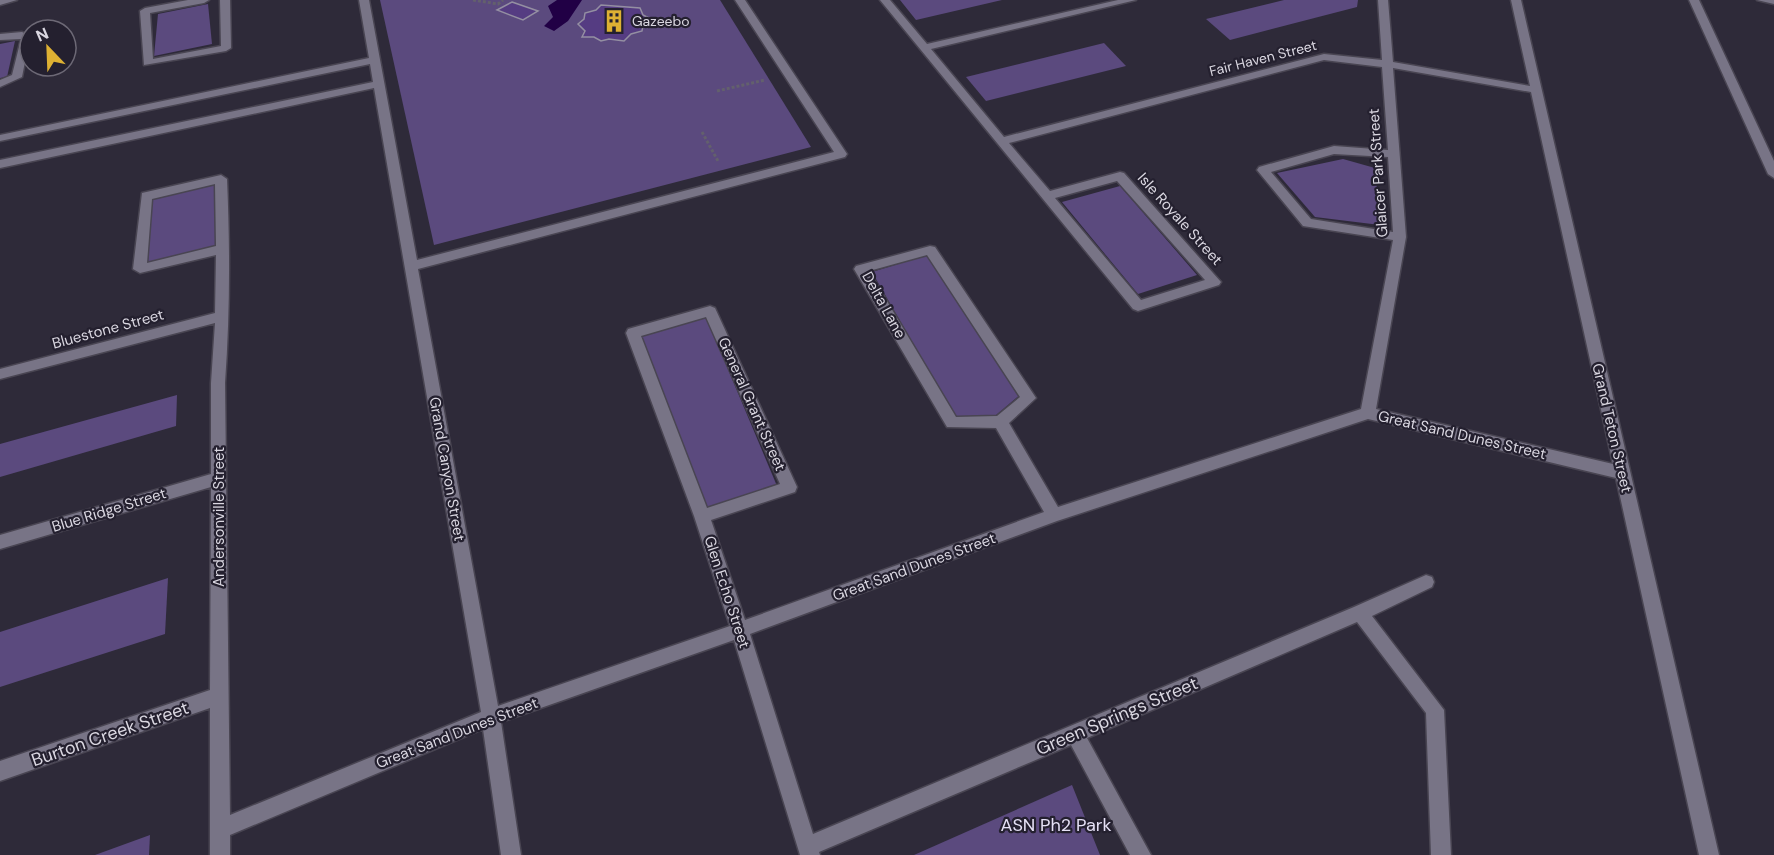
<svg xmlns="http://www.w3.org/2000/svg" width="1774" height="855" viewBox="0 0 1774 855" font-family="'DM Sans',sans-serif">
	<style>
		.green { fill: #5b4a7e }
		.water { fill: #210045 }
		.building { fill: #553c82; stroke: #948fa2; stroke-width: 1.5 }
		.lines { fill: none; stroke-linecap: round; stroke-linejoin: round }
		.minor-casing { stroke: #494552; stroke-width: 3 }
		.path { stroke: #63606d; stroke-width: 3; stroke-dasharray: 3 2; stroke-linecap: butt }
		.minor { fill: #787486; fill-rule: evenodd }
		.labels { text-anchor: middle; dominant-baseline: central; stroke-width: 4.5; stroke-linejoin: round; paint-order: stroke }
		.far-poi-label { font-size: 14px; fill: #dad7e1; stroke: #24202f; text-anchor: start }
		.far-street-label { font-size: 14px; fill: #dad7e1; stroke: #24202f }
		.street-label { font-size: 15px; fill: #dad7e1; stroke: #24202f }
		.near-street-label { font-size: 18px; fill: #dad7e1; stroke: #24202f }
		.near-park-label { font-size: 18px; fill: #e6e1f6; stroke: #24202f }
	</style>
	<rect width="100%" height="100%" fill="#2e2a39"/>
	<g class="green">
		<polygon points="380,0 720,0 811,147 434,245"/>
		<polygon points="900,0 1002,0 916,20"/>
		<polygon points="1284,0 1358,0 1357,7 1230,40 1206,19"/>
		<polygon points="208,4 212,44 154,56 158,14"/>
		<polygon points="15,41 7,77 0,78 0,44"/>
		<polygon points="1104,43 1126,66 986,101 966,77"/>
		<polygon points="1343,159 1375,168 1380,225 1315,217 1277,173"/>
		<polygon points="215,183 221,247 148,264 150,197"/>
		<polygon points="1120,186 1197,275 1138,294 1062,202"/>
		<polygon points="927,255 1021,394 995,416 955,417 872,272"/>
		<polygon points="706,317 777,486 705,508 639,336"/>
		<polygon points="177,395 176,426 0,477 0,444"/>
		<polygon points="168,578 165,634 0,687 0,632"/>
		<polygon points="1072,785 1100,855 914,855"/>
		<polygon points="150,835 149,855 95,855"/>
	</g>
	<polygon class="water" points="557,0 582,0 568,21 554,31 544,26 553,17 548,6"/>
	<g class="building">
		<polygon points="512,2 538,11 523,20 497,10"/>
		<polygon points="601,5 640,8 643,15 651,19 643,24 642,31 631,34 624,41 609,39 601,41 594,37 582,37 585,31 578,24 584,19 585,13 596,10"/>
	</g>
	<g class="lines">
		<g class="minor-casing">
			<g id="minor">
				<polygon points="0,0 17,0 0,5"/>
				<polygon points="188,0 209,0 204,3 150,13 153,59 221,46 220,0 230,0 231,48 226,51 144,65 140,11 145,8"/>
				<path d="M359 0H369L417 260 834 152 735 0H745L847 154 845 157 418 269 498 706 730 626 694 516 626 333 628 329 710 306 715 308 797 487 795 492 711 520 745 620 1044 512 996 428 947 427 854 269 856 266 930 246 935 247 1036 398 1009 423 1058 507 1361 409 1393 240 1303 226 1257 170 1259 167 1334 146 1388 150 1382 67 1324 60 1009 143 1050 191 1120 172 1124 173 1221 282 1219 285 1138 311 1133 309 880 0H890L927 44 1118 0H1136L931 49 1004 137 1324 54 1382 60 1378 0H1388L1393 62 1530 86 1511 0H1521L1719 855H1699L1616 478 1368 419 1057 521 750 634 813 834 1354 607 1426 575 1432 577 1434 582 1432 587 1372 616 1444 710 1451 855H1431L1426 713 1357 622 1087 738 1151 855H1130L1071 745 819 852 820 855H800L734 640 501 722 521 855H501L483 729 230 835V855H210V708L0 781V761L210 690 211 487 0 549V535L211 474V383L215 323 0 379V369L215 313 216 255 140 273 133 269 142 193 221 175 227 179C230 248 230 314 225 383L230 815 481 712 374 88 0 168V160L373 82 370 64 0 141V135L369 58ZM1393 68 1531 92 1613 464 1376 409 1406 237ZM1334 154 1388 157 1393 232 1311 219 1271 172ZM1117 181 1205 280 1141 300 1055 198ZM215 184 216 246 147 263 152 199ZM927 255 1020 397 997 416 956 417 869 271ZM706 317 780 484 707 508 641 336Z"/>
				<polygon points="1689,0 1699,0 1774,161 1774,178 1768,174"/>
				<polygon points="1757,0 1774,0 1774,4"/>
				<polygon points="22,32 30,36 22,77 0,87 0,80 12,75 21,39 0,40 0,34"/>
			</g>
		</g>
		<g class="path">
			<polyline points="473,0 498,4 503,0"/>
			<polyline points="717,91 765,80"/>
			<polyline points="702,132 718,161"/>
		</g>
		<use href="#minor" class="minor"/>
	</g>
	<defs>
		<g id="building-bare" transform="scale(1.8)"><path d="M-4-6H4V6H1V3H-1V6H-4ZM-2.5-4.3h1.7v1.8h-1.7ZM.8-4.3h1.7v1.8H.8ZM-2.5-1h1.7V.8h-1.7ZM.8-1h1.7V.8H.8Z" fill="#deb133" stroke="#24202f" stroke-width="2.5" paint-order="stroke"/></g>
	</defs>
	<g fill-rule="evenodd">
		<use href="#building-bare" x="614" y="21"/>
	</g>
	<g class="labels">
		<g class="far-poi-label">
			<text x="632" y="21">Gazeebo</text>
		</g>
		<g class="far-street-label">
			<text transform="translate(1263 58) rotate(-14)">Fair Haven Street</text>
		</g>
		<g class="street-label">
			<text transform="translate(1378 173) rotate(-94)">Glaicer Park Street</text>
			<text transform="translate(1180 219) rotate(48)">Isle Royale Street</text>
			<text transform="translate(884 305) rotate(61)">Delta Lane</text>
			<text transform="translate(108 329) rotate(-15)">Bluestone Street</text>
			<text transform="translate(752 404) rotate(66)">General Grant Street</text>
			<text transform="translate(1612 428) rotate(77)">Grand Teton Street</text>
			<text transform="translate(1462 435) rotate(13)">Great Sand Dunes Street</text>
			<text transform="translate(447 469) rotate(80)">Grand Canyon Street</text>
			<text transform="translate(109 510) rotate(-17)">Blue Ridge Street</text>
			<text transform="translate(219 517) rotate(-90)">Andersonville Street</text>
			<text transform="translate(914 567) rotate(-20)">Great Sand Dunes Street</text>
			<text transform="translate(727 592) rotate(72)">Glen Echo Street</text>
			<text transform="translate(457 733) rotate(-21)">Great Sand Dunes Street</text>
		</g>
		<g class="near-street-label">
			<text transform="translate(1117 716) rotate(-23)">Green Springs Street</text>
			<text transform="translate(110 734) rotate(-19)">Burton Creek Street</text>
		</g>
		<g class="near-park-label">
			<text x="1056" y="825">ASN Ph2 Park</text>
		</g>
	</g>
	<g transform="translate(48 48) rotate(337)"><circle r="28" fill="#24202f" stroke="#6d6976" stroke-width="1.5"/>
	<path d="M0-4.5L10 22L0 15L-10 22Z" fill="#deb133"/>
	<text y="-9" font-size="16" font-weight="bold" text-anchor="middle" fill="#dad7e1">N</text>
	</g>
</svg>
